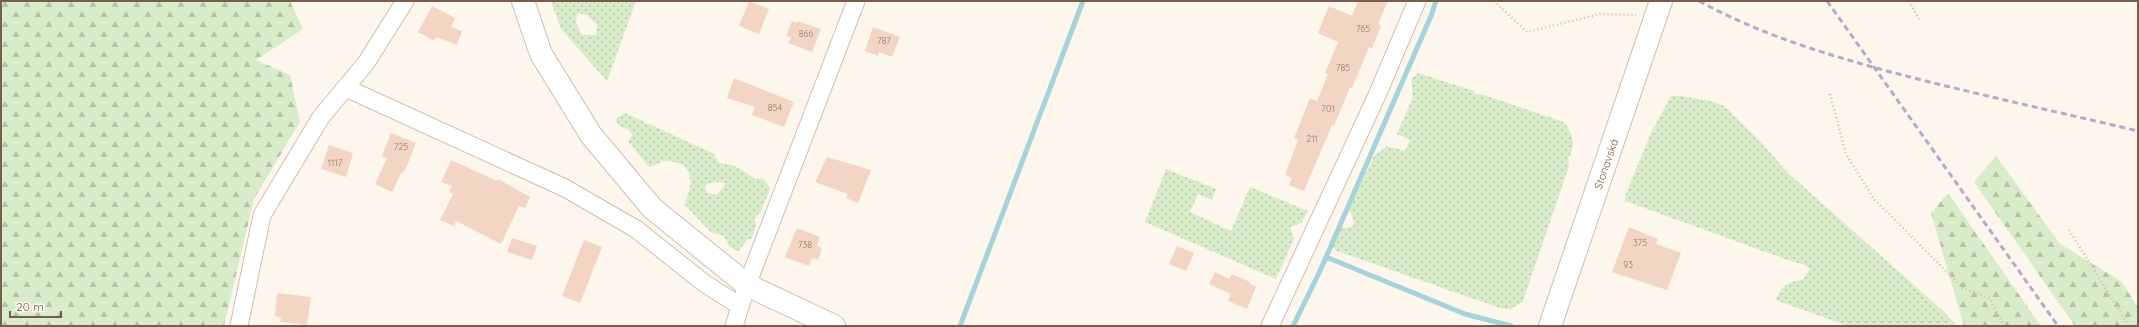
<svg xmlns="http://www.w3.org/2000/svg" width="2139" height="327" viewBox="0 0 2139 327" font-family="Quicksand,sans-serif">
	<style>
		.grass { fill: url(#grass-dots); fill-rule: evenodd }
		.forest { fill: url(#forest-firs) }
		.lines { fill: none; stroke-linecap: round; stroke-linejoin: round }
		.stream { stroke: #a5d3da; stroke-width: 5 }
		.building { fill: #f3d5c3 }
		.minor-casing { stroke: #d1beb0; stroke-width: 19 }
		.tertiary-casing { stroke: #d1beb0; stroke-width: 24 }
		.path { stroke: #d9b8a5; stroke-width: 2.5; stroke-dasharray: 1 3; stroke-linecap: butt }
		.minor { stroke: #fff; stroke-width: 17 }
		.tertiary { stroke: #fff; stroke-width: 22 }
		.rail { stroke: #b9a8c9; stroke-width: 3; stroke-dasharray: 6 4; stroke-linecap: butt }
		.labels { text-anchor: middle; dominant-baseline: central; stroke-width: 3; stroke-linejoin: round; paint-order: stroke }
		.number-label { font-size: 9px; fill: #987a6a }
		.street-label { font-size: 11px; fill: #7a5c4d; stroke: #fffaf3 }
	</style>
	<defs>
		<pattern id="grass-dots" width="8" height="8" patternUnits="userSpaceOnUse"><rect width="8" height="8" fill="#d8ecc9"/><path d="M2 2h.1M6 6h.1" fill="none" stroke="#b4c2a5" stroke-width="1.8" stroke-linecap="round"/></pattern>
		<pattern id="forest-firs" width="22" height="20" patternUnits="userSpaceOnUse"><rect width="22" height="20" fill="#d8ecc9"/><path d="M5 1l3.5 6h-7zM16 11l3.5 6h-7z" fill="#b4c2a5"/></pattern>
	</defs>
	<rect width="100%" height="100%" fill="#fdf6ec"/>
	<g class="grass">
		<path d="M551 1H636L607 81 561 29ZM578 13 587 15 597 24 596 35H582L576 22Z"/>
		<path d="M1418 73 1474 91 1475 94 1484 95 1563 122C1573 132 1577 146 1568 158L1569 166 1523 301 1511 309H1503L1337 251 1333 247 1334 239 1340 227C1357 230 1356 222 1349 210L1374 156 1387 146 1405 151 1410 140 1397 134 1413 97 1411 79Z"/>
		<path d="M1671 96H1682L1714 102 1724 106 1757 138 1788 173 1943 311 1957 326H1848L1776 300C1781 285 1787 282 1802 280L1810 269 1805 265 1788 260 1625 201V196L1651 133Z"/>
		<path d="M625 113 714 154 719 163C737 165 741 169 755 179H763L769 186 770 189 761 211 754 219 756 225 752 238 747 240 739 250 736 251 729 246 724 236 711 232 684 204C695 184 694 161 666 161 659 161 655 166 649 167L628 141 632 135 629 130 618 125 616 119ZM716 182 726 183 717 195 707 193 705 186 710 183Z"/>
		<polygon points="1166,169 1216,189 1212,200 1198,194 1190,212 1231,231 1250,187 1308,211 1301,223 1290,227 1294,239 1276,279 1145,222"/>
	</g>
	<g class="forest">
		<polygon points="1,1 290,1 303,29 256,60 290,75 300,122 254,199 224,326 1,326"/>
		<polygon points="1996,156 2060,244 2122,282 2138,308 2138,326 2075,326 1974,182"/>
		<polygon points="1948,193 2041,326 1964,326 1931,213"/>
	</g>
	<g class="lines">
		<g class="stream">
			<polyline points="1326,257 1465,314 1511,326"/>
			<polyline points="960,326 1083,1"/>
			<polyline points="1293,326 1320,271 1431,16 1436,1"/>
		</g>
	</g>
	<g class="building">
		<polygon points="749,1 769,9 759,34 739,26"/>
		<polygon points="1358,1 1388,1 1378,24 1381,26 1372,48 1369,47 1352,88 1350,87 1334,126 1332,125 1304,191 1289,185 1292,178 1285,175 1298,140 1294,138 1310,98 1317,101 1328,74 1325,73 1338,42 1318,33 1329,6 1352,16"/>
		<polygon points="432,6 455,18 451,27 462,31 457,45 436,37 434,41 418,32"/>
		<polygon points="792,21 797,23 797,21 821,29 812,52 788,43 791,37 786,36"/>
		<polygon points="873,27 900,37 892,57 879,52 878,56 865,51"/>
		<polygon points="734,78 794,102 784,127 752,115 755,107 727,98"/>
		<polygon points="391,133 416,143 407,166 403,173 401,173 392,192 375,184 387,158 382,156"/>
		<polygon points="329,145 353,153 346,177 321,169"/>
		<polygon points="827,157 871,170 858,203 846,198 848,194 815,182"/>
		<polygon points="451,160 497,181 498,179 530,197 525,208 519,206 501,244 456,221 454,226 440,220 453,194 449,192 452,186 441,182"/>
		<polygon points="1629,227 1658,239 1656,244 1681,253 1667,290 1612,272"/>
		<polygon points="797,228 820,237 817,246 822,248 818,260 812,258 809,266 785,257"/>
		<polygon points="512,238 537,246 532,260 507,252"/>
		<polygon points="584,240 602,247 580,303 562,296"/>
		<polygon points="1177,246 1194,253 1186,271 1169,264"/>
		<polygon points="1215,272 1229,279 1232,274 1250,282 1249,283 1256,287 1247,309 1228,301 1231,294 1209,284"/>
		<polygon points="277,293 311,297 307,325 280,322 281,317 275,316"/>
	</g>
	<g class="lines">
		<g class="minor-casing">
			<g id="minor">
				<polyline points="346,88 565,188 636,229 704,283 740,306"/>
				<polyline points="239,326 262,215 321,117 366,63 405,1"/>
				<polyline points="734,326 747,285 856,1"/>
				<polyline points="1270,326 1378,93 1417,1"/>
			</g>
		</g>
		<g class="tertiary-casing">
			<g id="tertiary">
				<polyline points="523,1 541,54 591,135 652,208 747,285 834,326"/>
				<polyline points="1550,326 1661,1"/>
			</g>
		</g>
		<g class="path">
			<polyline points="1494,1 1527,32 1600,14 1636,15"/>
			<polyline points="1909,1 1921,22"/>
			<polyline points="1830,94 1846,154 1874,199 1963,288 1989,298 2004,326"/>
			<polyline points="2069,230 2129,326"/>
		</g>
		<use href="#minor" class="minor"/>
		<use href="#tertiary" class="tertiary"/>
		<g class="rail">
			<path d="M1699 1C1759 34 1822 53 1887 71 1970 93 2054 111 2138 131"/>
			<polyline points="1827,1 2058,326"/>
		</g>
	</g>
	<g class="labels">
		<g class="number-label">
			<text x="1363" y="28">765</text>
			<text x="806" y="33">866</text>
			<text x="884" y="40">787</text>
			<text x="1343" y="67">785</text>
			<text x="775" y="107">854</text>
			<text x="1328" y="108">701</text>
			<text x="1312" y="138">211</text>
			<text x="401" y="146">725</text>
			<text x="335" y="162">1117</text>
			<text x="1640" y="242">375</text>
			<text x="805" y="244">738</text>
			<text x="1628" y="264">93</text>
		</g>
		<g class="street-label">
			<text transform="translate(1606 164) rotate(-71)">Stonavská</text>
		</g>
	</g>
	<rect width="2139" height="327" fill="none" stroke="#7a5c4d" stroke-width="4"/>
	<path d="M10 311v6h51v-6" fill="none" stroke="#7a5c4d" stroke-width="2"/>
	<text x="16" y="311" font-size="12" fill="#7a5c4d" stroke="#fffaf3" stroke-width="3" paint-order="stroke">20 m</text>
</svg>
